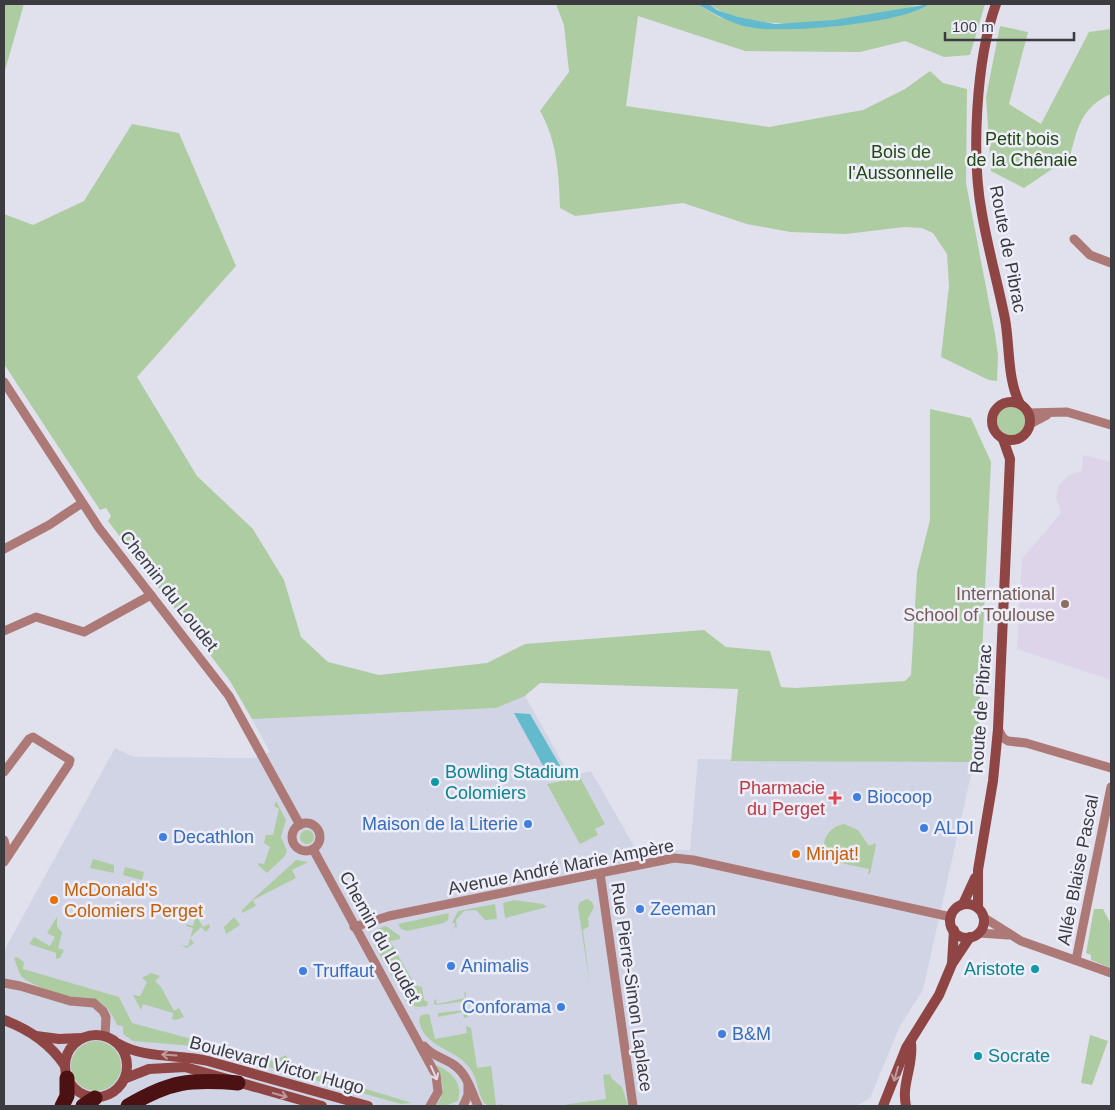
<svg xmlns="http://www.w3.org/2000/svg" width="1115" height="1110" viewBox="0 0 1115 1110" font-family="Arial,sans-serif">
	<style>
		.built { fill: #d1d4e5 }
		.education { fill: #ddd4e9 }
		.green { fill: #aecca2 }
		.water { fill: #64bacd }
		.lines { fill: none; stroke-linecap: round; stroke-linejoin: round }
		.street { stroke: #ad7976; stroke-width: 9 }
		.secondary { stroke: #8f4543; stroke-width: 10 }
		.highway { stroke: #4c1113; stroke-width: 15 }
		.oneway { stroke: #be9a9e }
		.oneway2 { stroke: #e3dce6 }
		.education-dot { fill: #8d6e63; stroke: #edeefa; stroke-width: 2 }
		.culture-dot { fill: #0f9aa8; stroke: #edeefa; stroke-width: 2 }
		.shop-dot { fill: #3f7fe0; stroke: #edeefa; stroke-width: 2 }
		.health-dot { fill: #e0444e; stroke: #edeefa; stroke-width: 2 }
		.food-dot { fill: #e8710a; stroke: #edeefa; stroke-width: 2 }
		.labels { text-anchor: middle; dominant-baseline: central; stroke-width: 5; stroke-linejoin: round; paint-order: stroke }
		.park-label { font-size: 18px; fill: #234811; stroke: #edeefa }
		.street-label { font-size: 18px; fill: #3b3b40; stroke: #edeefa }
		.education-label { font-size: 18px; fill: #785e54; stroke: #edeefa; text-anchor: end }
		.culture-label { font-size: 18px; fill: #0d838f; stroke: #edeefa; text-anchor: start }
		.health-label { font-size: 18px; fill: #be3a42; stroke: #edeefa; text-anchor: end }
		.shop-label { font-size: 18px; fill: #366cbe; stroke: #edeefa; text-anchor: start }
		.food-label { font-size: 18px; fill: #c56008; stroke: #edeefa; text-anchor: start }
	</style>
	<rect width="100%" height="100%" fill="#e0e1ed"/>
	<polygon class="built" points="525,696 570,776 591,771 638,853 651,850 690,850 698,759 977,762 970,779 923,990 900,1026 870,1098 856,1106 4,1106 4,951 115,748 134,757 255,758 270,752 252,719 496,708"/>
	<polygon class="education" points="1083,455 1111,462 1111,680 1017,649 1022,559 1061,513 1056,497 1059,485 1068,476 1082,471"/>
	<g class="green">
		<polygon points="4,4 24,4 4,74"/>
		<path d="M556 4H697L719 17 751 28 827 27 865 22 912 12 929 4H985L970 55 944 57 905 41 860 52 745 51 638 16 626 106 769 127 863 110 905 89 930 71 943 83 967 89 966 183 995 334 998 355 997 381 989 380 941 357 949 286 947 254 933 233 922 228 904 227 846 234 790 232 747 224 683 203 575 216 560 208C559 175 557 140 540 111L569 72 564 25Z"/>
		<path d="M709 4H920C868 21 755 38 709 4Z"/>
		<path d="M1000 26 1028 32 1009 104 1041 124 1089 32 1111 29V94C1081 107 1077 129 1070 157L1024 188 991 171 986 97Z"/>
		<polygon points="132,124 179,133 236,266 137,377 197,476 253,529 284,580 301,637 328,662 379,675 487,663 525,644 704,630 726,647 770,651 781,687 795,688 905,681 911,675 917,572 930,520 930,409 971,418 991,462 977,762 731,761 738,689 540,683 525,696 496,708 252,719 230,681 108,521 111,516 106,508 100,510 4,364 4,214 33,225 84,201"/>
		<circle cx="1011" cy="421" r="14"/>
		<polygon points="580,777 605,824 595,829 598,835 580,844 547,784"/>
		<polygon points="276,801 286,820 281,837 287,851 284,857 267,873 258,865 259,863 264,864 270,847 264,843 266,835 273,835 279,809 274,806"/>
		<path d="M844 824 858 830 869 846 875 843 876 845 870 874H868L869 869C858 866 841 865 831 858 815 846 829 826 844 824Z"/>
		<circle cx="307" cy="837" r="7"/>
		<polygon points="93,859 114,865 114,873 90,868"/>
		<path d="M296 860 308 862 292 870 296 878 253 900 256 906 242 913V910C261 891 277 878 296 860Z"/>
		<polygon points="125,867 144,872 142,880 123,875"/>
		<polygon points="587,899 592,902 594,907 588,918 589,926 583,930 590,986 578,907 580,902"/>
		<polygon points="514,900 543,904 547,907 505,918 503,903"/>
		<polygon points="495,904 497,919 485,920 476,910 464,911 456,920 457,927 449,929 455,927 455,923 452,923 458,911"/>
		<polygon points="193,907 199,908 202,913 197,917 203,927 209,924 210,927 206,932 201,927 190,938 194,943 187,948 181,945 188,946 193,928 186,926 187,924 193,926 197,910"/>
		<polygon points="1094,909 1103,909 1111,924 1111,968 1091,960 1091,955 1086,953"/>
		<polygon points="449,913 448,920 444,923 407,931 401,929 398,924"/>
		<polygon points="57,917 57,926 62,933 58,948 64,950 60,958 56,959 56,953 29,944 34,937 50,946 55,937 47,933"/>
		<polygon points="234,917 240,925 226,934 224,927"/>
		<path d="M386 926 400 936V939L390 941 415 985 422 987 424 1000 428 1002 427 1006 417 1007 408 1004 374 945C372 933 374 929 386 926Z"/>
		<path d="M17 957 24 962 23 969 119 997 132 1023 274 1061 286 1055 293 1069 298 1067 300 1076 193 1046 133 1041 123 1034V1026L117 1025C113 1015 107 1006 98 1001 88 996 77 998 67 996 57 994 28 984 21 976 18 971 16 963 14 958Z"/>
		<polygon points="151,973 160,976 155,981 161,987 174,1011 179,1008 184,1017 176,1020 172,1019 173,1013 143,1004 141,1010 133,995 140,996 147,982 142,978"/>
		<polygon points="464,992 466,993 466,1001 437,1005 434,1004 435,998 437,1004 465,998"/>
		<polygon points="466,1010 469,1013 468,1017 464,1018 463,1012 438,1017 438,1023 438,1013"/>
		<path d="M429 1014 435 1039 467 1033 466 1026 471 1028 477 1068 491 1066 496 1105 503 1104V1106H489L484 1103C477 1092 478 1078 469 1067 454 1048 425 1048 419 1021L421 1015Z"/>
		<polygon points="1090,1035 1108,1041 1092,1085 1081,1083"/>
		<circle cx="96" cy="1066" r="25"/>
		<path d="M435 1065C452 1071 463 1083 458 1101L445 1106H435C448 1094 442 1079 435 1065Z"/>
		<polygon points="306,1071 307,1071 412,1103 401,1104 304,1077"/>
		<polygon points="610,1074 612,1079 622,1087 628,1106 555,1106 606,1099 603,1075"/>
	</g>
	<g class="water">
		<path d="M697 4H709L717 10 738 17 775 24 834 20 929 4C903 24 787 33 753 28 733 25 715 14 697 4Z"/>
		<polygon points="514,713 530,714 562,769 547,773"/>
	</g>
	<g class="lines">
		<g class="street">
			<polyline points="1074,239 1090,255 1111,263"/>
			<polyline points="4,382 99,528 229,696 300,825"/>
			<polyline points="1028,413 1067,412 1111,425"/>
			<polyline points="1030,424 1047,415"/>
			<polyline points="4,549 49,525 82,503"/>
			<polyline points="4,631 36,617 84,632 151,595"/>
			<polyline points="998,729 1003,738 1008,741 1026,743 1111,768"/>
			<polyline points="4,772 29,739 33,737 70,760 69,764 4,862"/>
			<circle cx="306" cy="837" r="14"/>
			<polyline points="4,840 8,856"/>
			<polyline points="313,849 436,1075 438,1092 430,1106"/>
			<polyline points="600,873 633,1106"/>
			<polyline points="983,917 1021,941 1111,973"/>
			<polyline points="354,927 389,916 674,858 693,860 951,917"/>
			<polyline points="979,933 1008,935"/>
			<polyline points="1076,960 1111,787"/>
			<polyline points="4,983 20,986 70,1001 94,1003 103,1011 106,1017 105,1036"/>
			<path d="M424 1046C431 1055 441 1057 451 1063 467 1072 471 1091 478 1106"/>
			<polyline points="463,1106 468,1095 468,1084"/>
		</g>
		<g class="secondary">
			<path d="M996 4C976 60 971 156 982 214 988 249 998 284 1005 319 1010 346 1007 379 1020 404"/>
			<circle cx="1011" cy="421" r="19"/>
			<polyline points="963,904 975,878"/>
			<circle cx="967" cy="921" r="17"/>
			<polyline points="978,908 978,870 993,781 998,729 1010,459 1003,439"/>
			<polyline points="952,963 954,930"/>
			<path d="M4 1020C28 1029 50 1043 65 1066"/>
			<circle cx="96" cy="1066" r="31"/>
			<polyline points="36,1036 59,1039 82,1038"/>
			<path d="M119 1044C145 1059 179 1054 208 1061L368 1106"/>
			<polyline points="126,1078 149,1069 185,1067 322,1106"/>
			<polyline points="883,1106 906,1048 939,995 952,964 970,937"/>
			<path d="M906 1106C901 1084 914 1065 911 1043"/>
		</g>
		<g class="highway">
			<polyline points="62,1106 67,1096 67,1078"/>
			<polyline points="83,1106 95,1098"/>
			<path d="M128 1106C170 1081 190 1079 238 1083"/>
		</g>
	</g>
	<defs><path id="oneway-shaft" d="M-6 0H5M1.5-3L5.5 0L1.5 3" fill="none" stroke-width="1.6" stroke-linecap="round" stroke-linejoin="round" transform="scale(1.25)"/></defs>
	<g class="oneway">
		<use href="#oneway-shaft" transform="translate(169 1055) rotate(-176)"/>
		<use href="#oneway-shaft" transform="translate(896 1074) rotate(106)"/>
		<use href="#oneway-shaft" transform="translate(280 1095) rotate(16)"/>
	</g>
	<use class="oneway2" href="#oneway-shaft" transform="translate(434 1073) rotate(66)"/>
	<circle class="education-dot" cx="1065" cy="604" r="5"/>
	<g class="culture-dot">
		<circle cx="435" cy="782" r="5"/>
		<circle cx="1035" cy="969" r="5"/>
		<circle cx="978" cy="1056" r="5"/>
	</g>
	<g class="shop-dot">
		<circle cx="857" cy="797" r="5"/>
		<circle cx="528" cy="824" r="5"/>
		<circle cx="924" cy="828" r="5"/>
		<circle cx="163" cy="837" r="5"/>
		<circle cx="640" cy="909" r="5"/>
		<circle cx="451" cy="966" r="5"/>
		<circle cx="303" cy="971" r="5"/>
		<circle cx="561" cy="1007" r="5"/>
		<circle cx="722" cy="1034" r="5"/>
	</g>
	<path class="health-dot" d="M832.5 790.5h5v5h5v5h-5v5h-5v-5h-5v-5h5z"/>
	<g class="food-dot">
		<circle cx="796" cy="854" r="5"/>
		<circle cx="54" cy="900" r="5"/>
	</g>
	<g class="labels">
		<g class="park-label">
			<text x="1022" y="139">Petit bois<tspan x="1022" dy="21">de la Chênaie</tspan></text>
			<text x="901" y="152">Bois de<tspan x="901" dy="21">l'Aussonnelle</tspan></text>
		</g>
		<g class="street-label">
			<text transform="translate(1008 249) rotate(79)">Route de Pibrac</text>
			<text transform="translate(169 591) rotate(52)">Chemin du Loudet</text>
			<text transform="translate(981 709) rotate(-86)">Route de Pibrac</text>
			<text transform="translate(561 867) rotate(-11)">Avenue André Marie Ampère</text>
			<text transform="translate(1078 870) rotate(-79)">Allée Blaise Pascal</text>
			<text transform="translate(380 937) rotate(61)">Chemin du Loudet</text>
			<text transform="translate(632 987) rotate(82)">Rue Pierre-Simon Laplace</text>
			<text transform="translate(277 1065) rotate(15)">Boulevard Victor Hugo</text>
		</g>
		<g class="education-label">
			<text x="1055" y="594">International<tspan x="1055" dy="21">School of Toulouse</tspan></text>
		</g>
		<g class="culture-label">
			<text x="445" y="772">Bowling Stadium<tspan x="445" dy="21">Colomiers</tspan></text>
			<text x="1025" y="969" text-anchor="end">Aristote</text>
			<text x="988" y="1056">Socrate</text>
		</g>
		<g class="health-label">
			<text x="825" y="788">Pharmacie<tspan x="825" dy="21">du Perget</tspan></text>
		</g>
		<g class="shop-label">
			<text x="867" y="797">Biocoop</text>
			<text x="518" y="824" text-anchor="end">Maison de la Literie</text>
			<text x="934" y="828">ALDI</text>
			<text x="173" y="837">Decathlon</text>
			<text x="650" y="909">Zeeman</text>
			<text x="461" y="966">Animalis</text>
			<text x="313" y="971">Truffaut</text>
			<text x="551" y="1007" text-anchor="end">Conforama</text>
			<text x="732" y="1034">B&amp;M</text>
		</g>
		<g class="food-label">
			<text x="806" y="854">Minjat!</text>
			<text x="64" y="890">McDonald's<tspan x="64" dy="21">Colomiers Perget</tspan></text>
		</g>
	</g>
	<rect width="1115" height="1110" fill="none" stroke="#3b3b40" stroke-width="10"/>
	<path d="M945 32v8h129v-8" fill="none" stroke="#3b3b40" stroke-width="2.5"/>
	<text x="952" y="32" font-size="15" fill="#3b3b40" stroke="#edeefa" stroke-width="4" paint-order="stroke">100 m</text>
</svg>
